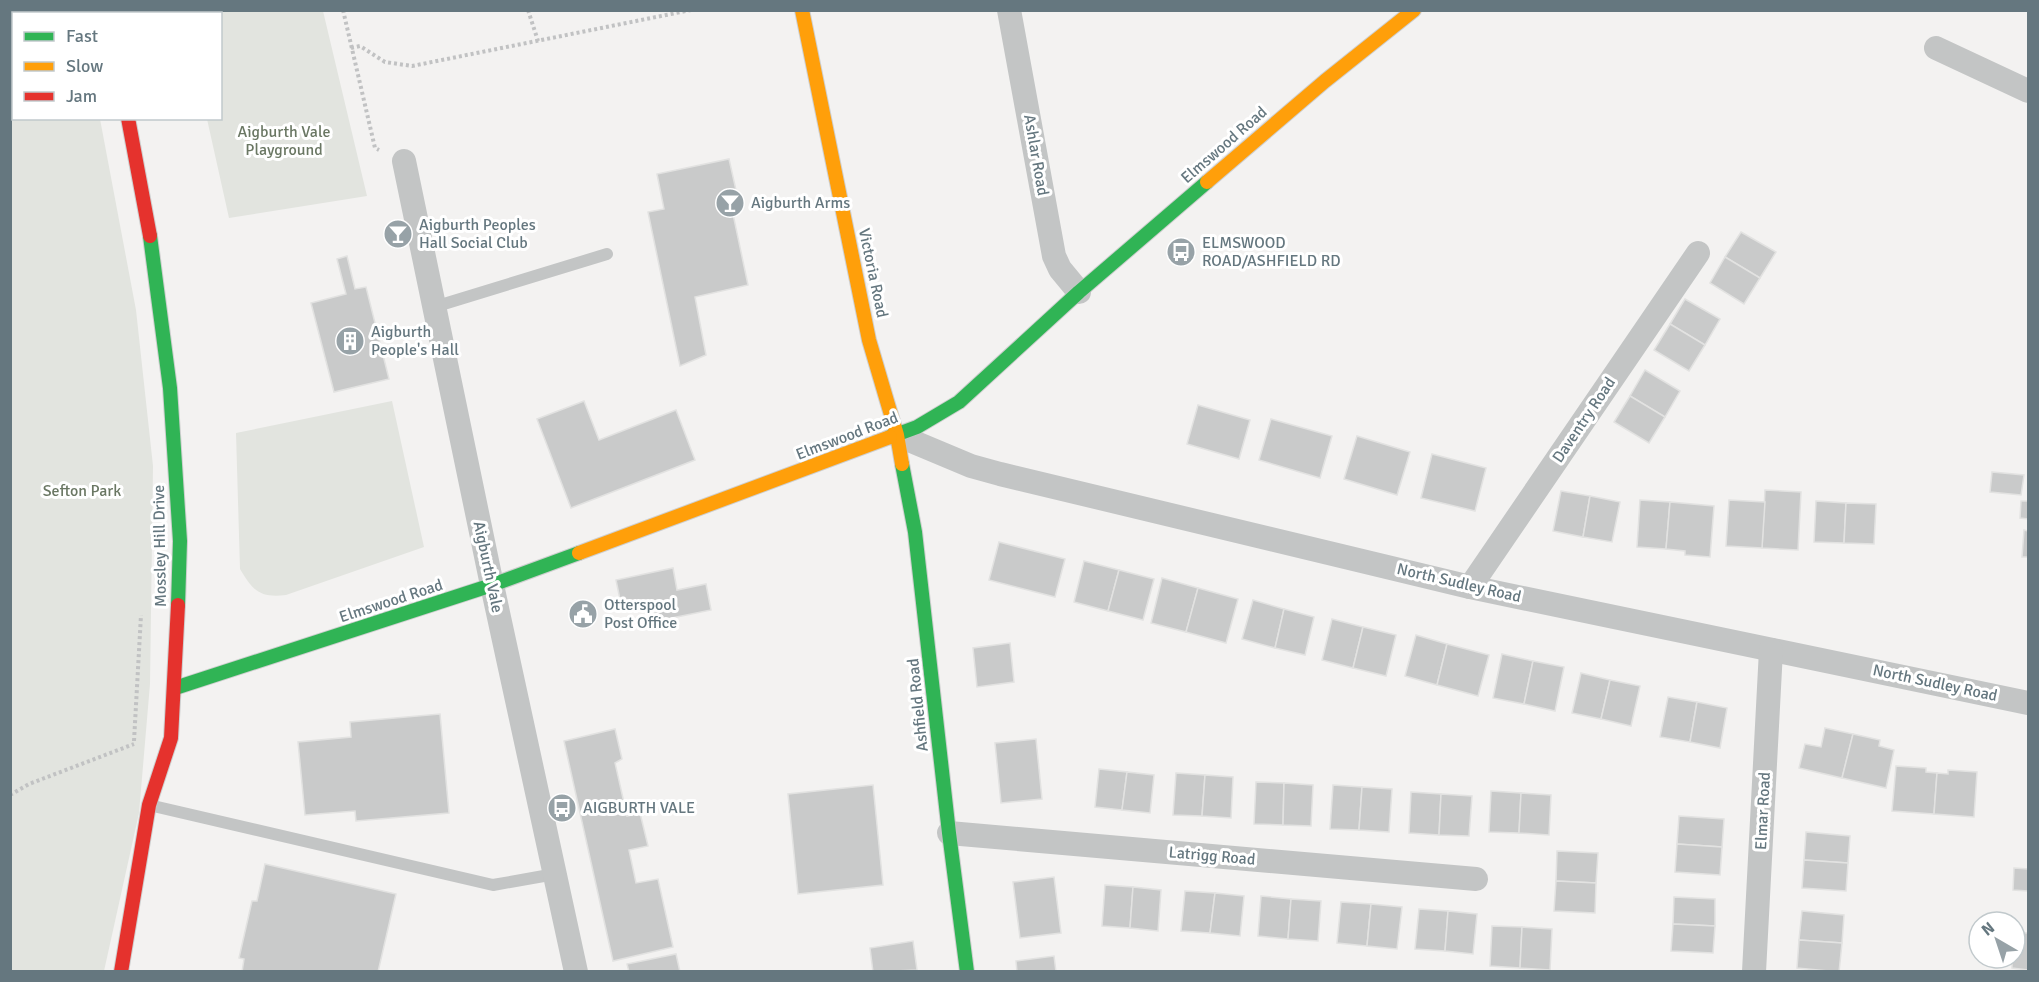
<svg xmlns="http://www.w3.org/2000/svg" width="2039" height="982" viewBox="0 0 2039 982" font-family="Signika,sans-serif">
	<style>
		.green { fill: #e2e4df }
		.building { fill: #c9caca; stroke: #e2e2e1; stroke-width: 1.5 }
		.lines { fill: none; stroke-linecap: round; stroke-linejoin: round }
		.fast-casing { stroke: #cecfcf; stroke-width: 16 }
		.slow-casing { stroke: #cecfcf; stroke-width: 16 }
		.jam-casing { stroke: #cecfcf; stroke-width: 16 }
		.path { stroke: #c1c2c3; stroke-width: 4; stroke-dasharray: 3 3; stroke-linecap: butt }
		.lane { stroke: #c3c5c5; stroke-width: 12 }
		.street { stroke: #c3c5c5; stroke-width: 24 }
		.fast { stroke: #30b455; stroke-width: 14 }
		.slow { stroke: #ff9f0a; stroke-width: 14 }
		.jam { stroke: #e5322d; stroke-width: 14 }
		.labels { text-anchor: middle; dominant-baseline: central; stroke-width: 6; stroke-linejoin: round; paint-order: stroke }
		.park-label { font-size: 16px; fill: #6a7763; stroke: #fff }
		.street-label { font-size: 16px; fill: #65777f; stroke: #fff }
		.poi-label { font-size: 16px; fill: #65777f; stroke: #fff; text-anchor: start }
	</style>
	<rect width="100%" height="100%" fill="#f3f2f1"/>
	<g class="green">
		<polygon points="10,11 80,11 80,13 14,14 14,118 100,119 136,310 153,466 150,684 139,813 104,971 11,971"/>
		<polygon points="183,11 323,11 367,196 229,218 207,119 220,118 220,14 184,13"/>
		<path d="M392 401 424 547 286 595C260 598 253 591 240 569L236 433Z"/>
	</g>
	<g class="building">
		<polygon points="729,159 738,199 730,200 748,285 695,297 706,355 680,366 648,212 664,209 657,174"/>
		<polygon points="1741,232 1776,252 1760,278 1725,257"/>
		<polygon points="347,256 355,289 366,287 389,379 334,392 311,303 346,294 337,259"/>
		<polygon points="1725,257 1760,278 1744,304 1710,283"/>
		<polygon points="1685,299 1720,319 1705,345 1670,324"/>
		<polygon points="1670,324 1705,345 1689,371 1654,350"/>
		<polygon points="1645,370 1680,391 1665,417 1630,396"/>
		<polygon points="1630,396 1665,417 1649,443 1614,422"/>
		<polygon points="584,401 599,440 676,410 695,460 571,508 537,419"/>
		<polygon points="1198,405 1250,420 1239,459 1187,444"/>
		<polygon points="1271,419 1332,436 1320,478 1259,460"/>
		<polygon points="1357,436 1410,452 1397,495 1344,479"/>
		<polygon points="1432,454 1486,468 1475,511 1421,498"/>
		<polygon points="1992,472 2024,475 2021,495 1990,492"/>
		<polygon points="1765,490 1801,492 1798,550 1762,548"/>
		<polygon points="1561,491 1590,496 1583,537 1553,531"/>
		<polygon points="1590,496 1620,502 1612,542 1583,537"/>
		<polygon points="1640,500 1670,502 1666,549 1637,547"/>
		<polygon points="1729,500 1765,502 1762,548 1726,546"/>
		<polygon points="1816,501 1846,503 1844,543 1814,542"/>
		<polygon points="2021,501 2028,501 2028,519 2020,518"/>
		<polygon points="1670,502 1714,506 1710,557 1685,555 1685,551 1666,549"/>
		<polygon points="1846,503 1876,504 1874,544 1844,543"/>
		<polygon points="2024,530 2028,531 2028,557 2022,557"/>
		<polygon points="999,542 1065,559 1055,597 989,580"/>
		<polygon points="1084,561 1119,570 1108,611 1074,602"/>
		<polygon points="673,568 677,590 706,584 711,610 657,621 653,603 622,609 616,580"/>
		<polygon points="1119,570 1154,579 1143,620 1108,611"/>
		<polygon points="1162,578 1198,588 1186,632 1151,623"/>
		<polygon points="1198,588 1238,599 1226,643 1186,632"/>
		<polygon points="1253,600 1284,609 1275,648 1242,639"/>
		<polygon points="1284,609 1314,617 1305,655 1275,648"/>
		<polygon points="1332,619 1363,627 1353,668 1322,660"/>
		<polygon points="1363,627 1396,635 1386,676 1353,668"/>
		<polygon points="1416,635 1447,644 1437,685 1405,676"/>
		<polygon points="1010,643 1014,682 977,687 973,648"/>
		<polygon points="1447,644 1489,655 1478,696 1437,685"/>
		<polygon points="1502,654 1533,661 1524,704 1493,698"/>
		<polygon points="1533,661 1564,667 1555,711 1524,704"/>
		<polygon points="1581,673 1610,680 1601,719 1572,713"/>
		<polygon points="1610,680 1640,686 1631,726 1601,719"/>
		<polygon points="1668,697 1697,702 1690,742 1660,737"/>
		<polygon points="1697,702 1727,708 1720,748 1690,742"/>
		<polygon points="440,714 449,813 356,821 355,811 305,815 298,742 351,737 350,722"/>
		<polygon points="1825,728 1853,734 1842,778 1799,768 1805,744 1821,747"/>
		<polygon points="615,729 622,759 615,763 627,816 640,813 648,846 629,850 636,883 658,879 673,947 613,961 564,741"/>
		<polygon points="1853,734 1880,740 1879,746 1894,750 1886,788 1842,778"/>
		<polygon points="1036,739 1042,799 1001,803 995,743"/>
		<polygon points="1896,766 1926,768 1926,772 1937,773 1934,814 1892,811"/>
		<polygon points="1099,769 1127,772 1122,810 1095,807"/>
		<polygon points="1948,770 1977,772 1974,817 1934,814 1937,773 1948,774"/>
		<polygon points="1127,772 1154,775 1150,813 1122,810"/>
		<polygon points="1176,773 1205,775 1202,816 1173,815"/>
		<polygon points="1205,775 1233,777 1231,818 1202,816"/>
		<polygon points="1256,782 1284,783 1283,825 1254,824"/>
		<polygon points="1284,783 1313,785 1311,826 1283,825"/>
		<polygon points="873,785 883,885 798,894 788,794"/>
		<polygon points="1333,785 1362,787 1359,830 1330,829"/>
		<polygon points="1362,787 1392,789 1389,832 1359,830"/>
		<polygon points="1491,791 1521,793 1519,833 1489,832"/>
		<polygon points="1411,792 1441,794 1439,835 1409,833"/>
		<polygon points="1521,793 1551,795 1549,835 1519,833"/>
		<polygon points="1441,794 1472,796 1469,836 1439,835"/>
		<polygon points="1679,816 1724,819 1722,847 1677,844"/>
		<polygon points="1806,832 1850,836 1848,863 1804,860"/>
		<polygon points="1677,844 1722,847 1720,875 1675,872"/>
		<polygon points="1557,851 1598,853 1596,883 1556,881"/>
		<polygon points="1804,860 1848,863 1846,891 1802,888"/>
		<polygon points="265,864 396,894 378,972 242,972 244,959 239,958 252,901 257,901"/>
		<polygon points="2014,868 2028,869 2028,891 2013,890"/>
		<polygon points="1054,877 1061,933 1020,938 1013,882"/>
		<polygon points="1556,881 1596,883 1595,913 1554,911"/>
		<polygon points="1105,885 1133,887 1130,928 1102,926"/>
		<polygon points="1133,887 1161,890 1158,931 1130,928"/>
		<polygon points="1185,891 1215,893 1210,933 1181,931"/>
		<polygon points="1215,893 1244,896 1240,936 1210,933"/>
		<polygon points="1261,896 1291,899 1288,939 1258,936"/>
		<polygon points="1674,897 1715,899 1715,926 1673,924"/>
		<polygon points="1291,899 1321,901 1318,941 1288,939"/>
		<polygon points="1341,902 1371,904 1367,946 1337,943"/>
		<polygon points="1371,904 1402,907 1397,949 1367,946"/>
		<polygon points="1419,909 1448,911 1445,951 1415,949"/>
		<polygon points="1448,911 1477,914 1473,954 1445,951"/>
		<polygon points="1802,911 1844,915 1842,943 1799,940"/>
		<polygon points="1673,924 1715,926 1713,953 1671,951"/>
		<polygon points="1492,926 1522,927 1520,968 1490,966"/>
		<polygon points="1522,927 1552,929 1550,970 1520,968"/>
		<polygon points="2015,932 2028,933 2028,970 2012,968 2012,958 2015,958"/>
		<polygon points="1799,940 1842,943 1839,972 1797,968"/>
		<polygon points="913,941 917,970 873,972 870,948"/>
		<polygon points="676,954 680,972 629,972 627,964"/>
		<polygon points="1054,956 1056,972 1017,972 1016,961"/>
	</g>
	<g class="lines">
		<g class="fast-casing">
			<g id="fast">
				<polyline points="103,10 104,14"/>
				<polyline points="150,236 170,388 180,541 178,605"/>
				<polyline points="890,437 917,427 959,402 1079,292 1207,182"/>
				<polyline points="902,464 915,532 949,833 967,972"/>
				<polyline points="175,688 492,585 579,553"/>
			</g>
		</g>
		<g class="slow-casing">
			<g id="slow">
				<polyline points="802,10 869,340 897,435 902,464"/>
				<polyline points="1207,182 1325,81 1414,10"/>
				<polyline points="579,553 890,437"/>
			</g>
		</g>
		<g class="jam-casing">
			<g id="jam">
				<polyline points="128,118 150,236"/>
				<polyline points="121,972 149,805 171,738 178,605"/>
			</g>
		</g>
		<g class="path">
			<polyline points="343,10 375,148 379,150"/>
			<polyline points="528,10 538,41"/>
			<polyline points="351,48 360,46 385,62 412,66 691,10"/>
			<polyline points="134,741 141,615"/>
			<polyline points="10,795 29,784 134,744"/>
		</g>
		<g class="lane">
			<polyline points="434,307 607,254"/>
			<polyline points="149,805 493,885 555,874"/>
		</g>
		<g class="street">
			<polyline points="1009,10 1054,256 1060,269 1079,292"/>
			<polyline points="1936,48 2028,91"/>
			<polyline points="404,161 492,585 576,972"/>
			<polyline points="897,435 971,466 1000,474 1470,587 2028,703"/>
			<polyline points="1470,587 1698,253"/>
			<polyline points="949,833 1476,879"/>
			<polyline points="1754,972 1771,650"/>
		</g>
		<use href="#fast" class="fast"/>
		<use href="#slow" class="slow"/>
		<use href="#jam" class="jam"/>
	</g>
	<defs>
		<g id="bar-disc" transform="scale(1.5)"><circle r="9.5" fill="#97a2a7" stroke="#fff"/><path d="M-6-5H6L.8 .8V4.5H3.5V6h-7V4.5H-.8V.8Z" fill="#fff"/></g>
		<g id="bus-disc" transform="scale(1.5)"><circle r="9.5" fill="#97a2a7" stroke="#fff"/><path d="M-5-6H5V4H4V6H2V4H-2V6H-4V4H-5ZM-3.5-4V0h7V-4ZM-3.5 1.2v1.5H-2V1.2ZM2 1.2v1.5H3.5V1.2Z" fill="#fff"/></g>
		<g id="building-disc" transform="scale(1.5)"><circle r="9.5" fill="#97a2a7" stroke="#fff"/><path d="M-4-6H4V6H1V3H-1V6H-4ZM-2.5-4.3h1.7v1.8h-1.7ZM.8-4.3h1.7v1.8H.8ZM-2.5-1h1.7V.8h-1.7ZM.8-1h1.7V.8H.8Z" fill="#fff"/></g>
		<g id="civic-disc" transform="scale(1.5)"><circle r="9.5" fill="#97a2a7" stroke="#fff"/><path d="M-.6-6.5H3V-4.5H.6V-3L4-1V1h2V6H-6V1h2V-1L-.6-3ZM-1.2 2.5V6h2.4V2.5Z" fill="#fff"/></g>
	</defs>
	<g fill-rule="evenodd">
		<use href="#bar-disc" x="730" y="203"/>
		<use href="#bar-disc" x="398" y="234"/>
		<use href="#bus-disc" x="1181" y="252"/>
		<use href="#building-disc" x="350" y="341"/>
		<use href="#civic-disc" x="583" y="614"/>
		<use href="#bus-disc" x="562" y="808"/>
	</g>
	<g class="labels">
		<g class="park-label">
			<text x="284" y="132">Aigburth Vale<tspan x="284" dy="18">Playground</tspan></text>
			<text x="82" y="491">Sefton Park</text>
		</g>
		<g class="street-label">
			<text transform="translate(1224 145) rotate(-41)">Elmswood Road</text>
			<text transform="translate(1036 155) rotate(80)">Ashlar Road</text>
			<text transform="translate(873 273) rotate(78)">Victoria Road</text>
			<text transform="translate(1584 420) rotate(-56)">Daventry Road</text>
			<text transform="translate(847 436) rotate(-21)">Elmswood Road</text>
			<text transform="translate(160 546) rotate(-91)">Mossley Hill Drive</text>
			<text transform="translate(488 567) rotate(78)">Aigburth Vale</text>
			<text transform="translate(1459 583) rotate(13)">North Sudley Road</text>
			<text transform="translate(391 601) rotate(-18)">Elmswood Road</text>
			<text transform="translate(1935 683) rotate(12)">North Sudley Road</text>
			<text transform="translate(918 705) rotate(-96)">Ashfield Road</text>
			<text transform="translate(1763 811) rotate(-87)">Elmar Road</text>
			<text transform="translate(1212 856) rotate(5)">Latrigg Road</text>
		</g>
		<g class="poi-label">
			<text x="751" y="203">Aigburth Arms</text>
			<text x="419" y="225">Aigburth Peoples<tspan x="419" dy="18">Hall Social Club</tspan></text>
			<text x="1202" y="243">ELMSWOOD<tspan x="1202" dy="18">ROAD/ASHFIELD RD</tspan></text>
			<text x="371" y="332">Aigburth<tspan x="371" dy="18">People's Hall</tspan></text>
			<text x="604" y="605">Otterspool<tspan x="604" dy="18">Post Office</tspan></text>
			<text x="583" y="808">AIGBURTH VALE</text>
		</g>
	</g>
	<rect width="2039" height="982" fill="none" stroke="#65777f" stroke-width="24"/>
	<rect x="12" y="12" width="210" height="108" fill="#ffffff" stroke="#c1c9cc" stroke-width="1.5"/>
	<rect x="24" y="32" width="30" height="9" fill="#30b455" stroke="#c1c9cc" stroke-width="1.5"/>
	<text x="66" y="42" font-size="18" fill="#65777f">Fast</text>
	<rect x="24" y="62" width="30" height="9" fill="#ff9f0a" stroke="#c1c9cc" stroke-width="1.5"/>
	<text x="66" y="72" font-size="18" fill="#65777f">Slow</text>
	<rect x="24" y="92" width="30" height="9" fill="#e5322d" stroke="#c1c9cc" stroke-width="1.5"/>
	<text x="66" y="102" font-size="18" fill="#65777f">Jam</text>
	<g transform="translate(1997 940) rotate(321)"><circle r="28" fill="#ffffff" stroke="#c1c9cc" stroke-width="1.5"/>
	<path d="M0-4.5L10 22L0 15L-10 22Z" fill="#97a2a7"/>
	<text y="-9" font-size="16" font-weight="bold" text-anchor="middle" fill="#65777f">N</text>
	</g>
</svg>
